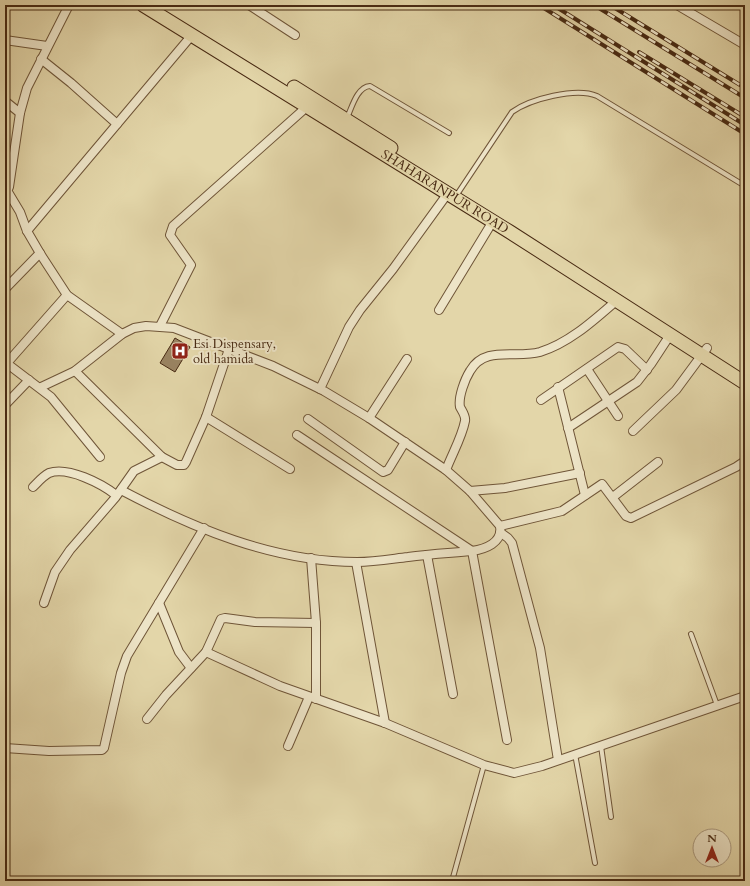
<svg xmlns="http://www.w3.org/2000/svg" width="750" height="886" viewBox="0 0 750 886" font-family="Cardo,serif">
	<style>
		.building { fill: #998361; stroke: #482a13 }
		.lines { fill: none; stroke-linecap: round; stroke-linejoin: round }
		.lane-casing { stroke: #6f5538; stroke-width: 6 }
		.street-casing { stroke: #6f5538; stroke-width: 10 }
		.primary-casing { stroke: #482a13; stroke-width: 15 }
		.lane { stroke: #ede4c7; stroke-width: 4 }
		.street { stroke: #ede4c7; stroke-width: 8 }
		.primary { stroke: #e3d6a9; stroke-width: 13 }
		.rail-casing { stroke: #482a13; stroke-width: 4 }
		.rail { stroke: #ede4c7; stroke-width: 2.5; stroke-dasharray: 8; stroke-linecap: butt }
		.labels { text-anchor: middle; dominant-baseline: central; stroke-width: 4; stroke-linejoin: round; paint-order: stroke }
		.street-label { font-size: 13px; fill: #482a13; stroke: #ede4c7 }
		.poi-label { font-size: 13px; fill: #482a13; stroke: #ede4c7; text-anchor: start }
	</style>
	<rect width="100%" height="100%" fill="#e3d6a9"/>
	<filter id="stains"><feTurbulence type="fractalNoise" baseFrequency=".005" numOctaves="4"/><feColorMatrix values="0 0 0 0 .2 0 0 0 0 .09 0 0 0 0 .02 0 0 0 .5 -.17"/></filter>
	<radialGradient id="worn" r=".72"><stop offset=".6" stop-color="#630" stop-opacity="0"/><stop offset="1" stop-color="#630" stop-opacity=".3"/></radialGradient>
	<polygon class="building" points="175,338 190,347 175,372 160,363"/>
	<g class="lines">
		<g class="lane-casing">
			<g id="lane">
				<path d="M347 118C352 107 357 87 370 86L449 133"/>
				<path d="M456 196 512 112C530 99 576 87 597 96L745 186"/>
				<polyline points="691,634 717,705"/>
				<polyline points="601,746 611,817"/>
				<polyline points="575,754 595,863"/>
				<polyline points="452,881 484,765"/>
			</g>
		</g>
		<g class="street-casing">
			<g id="street">
				<polyline points="249,5 295,35"/>
				<polyline points="677,5 745,45"/>
				<polyline points="5,40 47,46"/>
				<polyline points="41,59 71,83 117,124"/>
				<polyline points="5,101 20,113"/>
				<polyline points="8,192 20,212 27,231 41,255 67,295 122,334"/>
				<polyline points="5,195 9,187 20,113 27,88 69,5"/>
				<polyline points="27,231 192,35"/>
				<polyline points="5,289 40,253"/>
				<polyline points="439,310 493,221"/>
				<polyline points="160,326 191,265 170,235 173,226 310,104"/>
				<polyline points="5,362 51,397 100,457"/>
				<polyline points="7,363 67,295"/>
				<polyline points="587,369 618,416"/>
				<path d="M41 387 75 371 122 334 134 328 146 326 174 328 273 366 324 391 369 418 446 470 470 491 500 526C503 543 485 549 472 551 450 553 429 554 408 557 391 559 374 562 357 562 273 562 193 528 121 490"/>
				<polyline points="558,387 585,495"/>
				<polyline points="320,389 349,327 360,310 393,269 448,193"/>
				<polyline points="541,400 618,347 625,349 647,370"/>
				<polyline points="5,405 29,380"/>
				<polyline points="206,417 290,469"/>
				<polyline points="369,418 407,359"/>
				<polyline points="308,419 383,472 388,470 405,442"/>
				<polyline points="568,428 637,382 651,364 670,335"/>
				<polyline points="633,431 676,390 707,348"/>
				<polyline points="297,435 472,551 507,740"/>
				<polyline points="162,457 177,465 184,465 186,462 206,417 229,349"/>
				<path d="M446 470C452 454 462 437 465 421 466 416 462 411 460 407 458 397 465 379 470 371 485 345 515 359 540 352 569 343 593 321 616 301"/>
				<path d="M33 487C38 482 43 476 49 473 68 466 102 484 116 495"/>
				<polyline points="470,491 505,488 580,473"/>
				<polyline points="613,497 658,462"/>
				<polyline points="500,526 562,511 602,484 626,516 631,518 736,467 745,461"/>
				<polyline points="501,533 508,538 512,543 540,648 558,760"/>
				<polyline points="427,555 453,694"/>
				<polyline points="311,558 316,623 316,699"/>
				<polyline points="356,562 385,723"/>
				<polyline points="44,603 55,572 70,550 115,498 134,471 162,457 75,371"/>
				<polyline points="159,603 179,652 191,668"/>
				<polyline points="206,652 280,686 385,723 484,765 514,773 542,766 745,696"/>
				<polyline points="147,719 166,695 206,652 221,619 225,618 255,622 316,623"/>
				<polyline points="288,746 309,697"/>
				<polyline points="5,748 49,751 102,750 104,748 121,673 127,656 204,528"/>
			</g>
		</g>
		<g class="primary-casing">
			<g id="primary">
				<path id="s1" d="M143 5 510 232 745 383"/>
				<polyline points="294,87 391,148"/>
			</g>
		</g>
		<use href="#lane" class="lane"/>
		<use href="#street" class="street"/>
		<use href="#primary" class="primary"/>
		<g class="rail-casing">
			<g id="rail">
				<polyline points="539,5 745,134"/>
				<polyline points="553,5 745,125"/>
				<polyline points="594,5 745,98"/>
				<polyline points="610,5 745,88"/>
				<polyline points="639,52 745,117"/>
			</g>
		</g>
		<use href="#rail" class="rail"/>
	</g>
	<defs>
		<g id="hospital-square" transform="scale(0.9)"><rect x="-9" y="-9" width="18" height="18" rx="4" fill="#8f2418" stroke="#ede4c7"/><path d="M-5-5h3v3.5h4V-5h3V5h-3V1.5h-4V5h-3Z" fill="#fff"/></g>
	</defs>
	<g fill-rule="evenodd">
		<use href="#hospital-square" x="180" y="351"/>
	</g>
	<g class="labels">
		<g class="street-label">
			<text stroke="none"><textPath href="#s1" startOffset="355">SHAHARANPUR ROAD</textPath></text>
		</g>
		<g class="poi-label">
			<text x="193" y="344">Esi Dispensary,<tspan x="193" dy="15">old hamida</tspan></text>
		</g>
	</g>
	<rect width="750" height="886" fill="none" stroke="#e3d6a9" stroke-width="20"/>
	<rect x="6" y="6" width="738" height="874" fill="none" stroke="#482a13" stroke-width="2"/>
	<rect x="10" y="10" width="730" height="866" fill="none" stroke="#482a13"/>
	<g transform="translate(712 848)"><circle r="19" fill="#ede4c7" stroke="#ab9a7f"/>
	<path d="M0-3L7 15L0 10L-7 15Z" fill="#8f2418"/>
	<text y="-6" font-size="11" font-weight="bold" text-anchor="middle" fill="#482a13">N</text>
	</g>
	<rect width="100%" height="100%" filter="url(#stains)"/>
	<rect width="100%" height="100%" fill="url(#worn)"/>
</svg>
